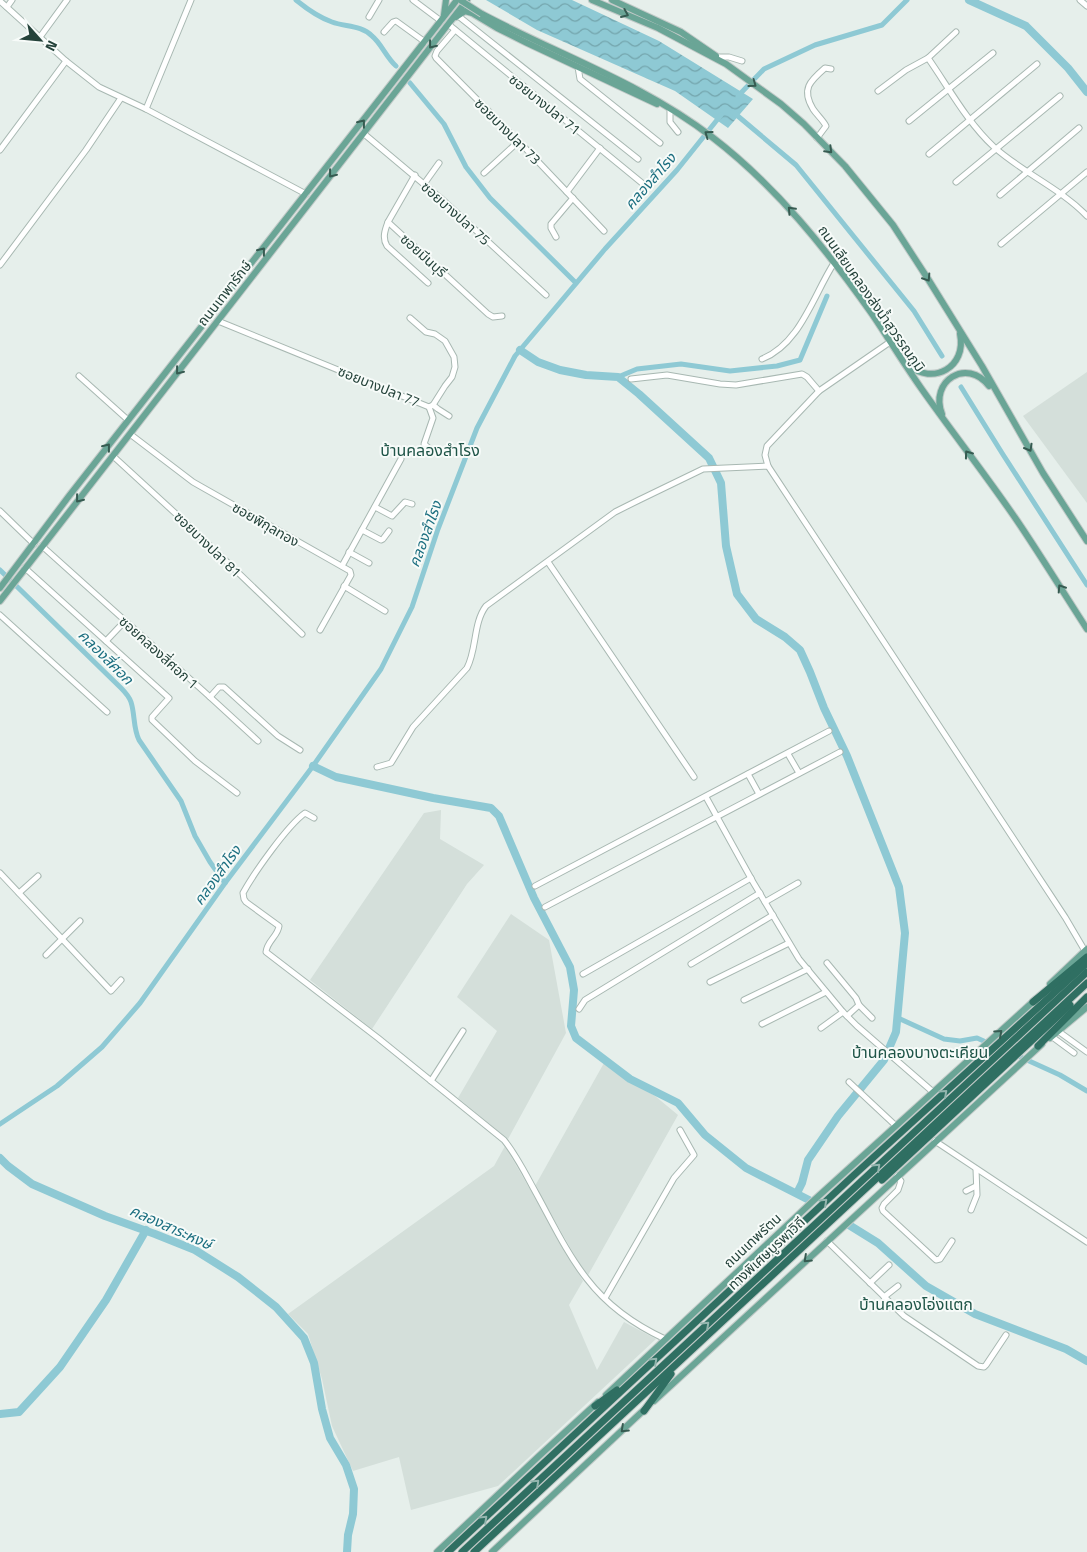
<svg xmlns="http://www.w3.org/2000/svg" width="1087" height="1552" viewBox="0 0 1087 1552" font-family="'Titillium Web','Noto Sans Thai',sans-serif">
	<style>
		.built { fill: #d4dfda }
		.water { fill: url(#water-waves) }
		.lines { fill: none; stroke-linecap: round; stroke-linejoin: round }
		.canal { stroke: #8ec9d4; stroke-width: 5 }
		.river { stroke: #8ec9d4; stroke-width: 8 }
		.minor-casing { stroke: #a8b8b2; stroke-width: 7 }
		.major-casing { stroke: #c2cac8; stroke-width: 8 }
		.highway-casing { stroke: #c2cac8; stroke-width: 9 }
		.minor { stroke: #fff; stroke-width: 5 }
		.major { stroke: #6aa596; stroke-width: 6 }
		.highway { stroke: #2f6f62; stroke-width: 7 }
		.major-bridge-casing { stroke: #c2cac8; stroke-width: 8; stroke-linecap: butt }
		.major-bridge { stroke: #6aa596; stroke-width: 6 }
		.oneway { stroke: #365b51 }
		.oneway2 { stroke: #93b5ae }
		.labels { text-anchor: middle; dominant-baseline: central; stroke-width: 4; stroke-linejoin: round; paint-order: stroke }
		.street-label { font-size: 14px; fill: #24423a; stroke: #f7fbf9 }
		.water-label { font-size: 15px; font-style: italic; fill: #1c6f80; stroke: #f7fbf9 }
		.quarter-label { font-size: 16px; fill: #1f5548; stroke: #f7fbf9 }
	</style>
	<defs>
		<pattern id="water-waves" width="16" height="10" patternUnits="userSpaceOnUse" patternTransform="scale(1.25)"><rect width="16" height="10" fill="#8ec9d4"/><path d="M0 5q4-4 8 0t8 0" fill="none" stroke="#74a5ad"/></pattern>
	</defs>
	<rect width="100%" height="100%" fill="#e6efeb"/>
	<g class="built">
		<polygon points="1087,372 1087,503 1023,416"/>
		<polygon points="441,810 440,839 484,865 467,884 372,1029 310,980 424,813"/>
		<polygon points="511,914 549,940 566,1033 508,1139 458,1098 497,1031 457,997"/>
		<polygon points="604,1063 616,1073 655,1096 678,1115 587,1277 535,1186"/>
		<polygon points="505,1146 583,1281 569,1305 597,1370 624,1322 656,1339 498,1486 411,1510 399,1457 353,1471 332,1426 322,1379 308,1334 288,1314 494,1166"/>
	</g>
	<polygon class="water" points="486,0 572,0 659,41 753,99 728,128 675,91 537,30"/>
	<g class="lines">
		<g class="canal">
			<path d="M296 0C307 9 318 17 332 22 345 27 361 25 372 36 381 43 386 57 396 66"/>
			<polyline points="410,83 444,124 466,167 490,198 576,283"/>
			<polyline points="738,96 764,69 815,45 882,25 907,0"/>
			<polyline points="733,112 796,165 914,311 942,356"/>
			<polyline points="618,377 637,369 681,364 730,371 777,366 800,360 827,296"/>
			<polyline points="961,387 1002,453 1087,585"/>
			<path d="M0 570 121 688C125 692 129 696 131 702 135 714 133 728 139 740L181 801 195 836 210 862 225 883"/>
			<polyline points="898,1018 944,1039 960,1041 977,1038 1006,1051"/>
			<polyline points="1014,1054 1060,1075 1087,1091"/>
			<polyline points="0,1124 57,1086 102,1047 140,1003 225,883 313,766 381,669 412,607 438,529 477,428 515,356 605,249 677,170 721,115"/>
		</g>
		<g class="river">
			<polyline points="969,0 1026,26 1068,68 1087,92"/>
			<polyline points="520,350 538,362 560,370 586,375 618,377 639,394 709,458 721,483 726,546 737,594 756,619 785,637 800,650 810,672 824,708 847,756 899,887 905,933 896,1032 884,1060 838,1116 808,1160 802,1183 797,1193"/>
			<polyline points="313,766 336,777 433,798 491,808 499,816 534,898 570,967 574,990 571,1026 576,1038 630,1079 678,1103 705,1135 746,1168 809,1200"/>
			<polyline points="0,1158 8,1166 32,1184 105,1216 155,1234 195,1250 238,1277 276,1307 304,1338 314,1363 322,1409 330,1438 346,1465 354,1489 353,1514 348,1535 347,1552"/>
			<polyline points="849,1225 878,1243 926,1286 975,1314 1066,1349 1087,1361"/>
			<polyline points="0,1414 19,1412 60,1367 106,1300 146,1230"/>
		</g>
		<g class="minor-casing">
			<g id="minor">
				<polyline points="413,0 441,21"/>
				<polyline points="1080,0 1087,6"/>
				<polyline points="0,1 66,61 99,87 146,109 306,194"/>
				<polyline points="7,7 12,0"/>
				<polyline points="457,15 638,159"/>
				<polyline points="369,17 379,0"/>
				<polyline points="448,24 642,183"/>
				<polyline points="455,30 437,51 435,56 436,58 527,150 604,231"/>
				<polyline points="384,32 393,22 396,21 425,42"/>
				<polyline points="40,37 67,0"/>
				<polyline points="718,57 729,57 742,61"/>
				<path d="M928 58C949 88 967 122 994 147 1023 173 1060 188 1087 216"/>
				<polyline points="578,67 580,79 660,143"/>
				<polyline points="878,91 906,70 928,58 956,32"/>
				<polyline points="146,109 191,0"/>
				<polyline points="670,109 670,122 678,132"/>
				<polyline points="909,121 993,53"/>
				<polyline points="363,133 444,201 546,295"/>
				<path d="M817 138 826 126C823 120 817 115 813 109 801 89 810 81 825 68L831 69"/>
				<polyline points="0,150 66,61"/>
				<polyline points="929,154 1037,64"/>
				<polyline points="484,173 519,141"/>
				<polyline points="415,175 388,222 488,314 493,317 502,316"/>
				<polyline points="956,182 1060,96"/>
				<polyline points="424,184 439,163"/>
				<polyline points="567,192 600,148"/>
				<polyline points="1000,195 1079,128"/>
				<path d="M388 222C385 230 382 238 387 246L428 283"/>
				<polyline points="556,237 551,228 551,224 573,198"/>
				<polyline points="1001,244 1087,172"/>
				<polyline points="0,265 86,150 121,98"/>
				<polyline points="218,321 429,407 433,405 445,386 452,377 455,367 454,357 445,341 435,334 426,332 410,318"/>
				<path d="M762 359C800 344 813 296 834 263"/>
				<polyline points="79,376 128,420"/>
				<polyline points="631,379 667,375 720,384 736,385 802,374 807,377 819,391"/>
				<polyline points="433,405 438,409 449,416"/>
				<polyline points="429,407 433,418 424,444 431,450"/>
				<polyline points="130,434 193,482 350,571 351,575 320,630"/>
				<polyline points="113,456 199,535 302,634"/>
				<polyline points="768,466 765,455 767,446 819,391 890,342"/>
				<polyline points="375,507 392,516 405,502 412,504"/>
				<polyline points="0,511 34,544"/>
				<polyline points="362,530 381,540 383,539 389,531"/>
				<polyline points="42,546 210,697 219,687 224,687 278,736 300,750"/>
				<polyline points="349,552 369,563"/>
				<polyline points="548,562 694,777"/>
				<polyline points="342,566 401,459"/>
				<polyline points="25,568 169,698 152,717 152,720 195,761 237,793"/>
				<polyline points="344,586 385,611"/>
				<polyline points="0,615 107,712"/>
				<polyline points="106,641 125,621"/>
				<polyline points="210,697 258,741"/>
				<polyline points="788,754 799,773"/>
				<path d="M377 767 391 763 413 727 467 668C477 649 473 623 486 606L615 512 639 500 703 469 768 466 1065 917 1085 951"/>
				<polyline points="748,774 759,794"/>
				<polyline points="706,797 753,882 799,959 843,1012 857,1026 933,1092"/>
				<path d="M314 818 305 813C287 826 254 873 243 893L244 899 246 902 279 926C278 936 267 941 266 952L378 1038 504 1140C517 1156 526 1175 536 1193 551 1220 567 1254 587 1279 607 1305 635 1325 665 1339"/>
				<polyline points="0,873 111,991 121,980"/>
				<polyline points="535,886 829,731"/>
				<polyline points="19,893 38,876"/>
				<polyline points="765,902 798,883"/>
				<polyline points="545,907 840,752"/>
				<polyline points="46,955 80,921"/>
				<polyline points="827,963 856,998 859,1005 847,1016"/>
				<polyline points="691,964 773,915"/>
				<polyline points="583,974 751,878"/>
				<polyline points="710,982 789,943"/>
				<polyline points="744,1000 808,969"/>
				<polyline points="859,1005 872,1018"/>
				<polyline points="579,1009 585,1000 760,893"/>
				<polyline points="762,1024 826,992"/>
				<polyline points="821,1028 843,1012"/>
				<polyline points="1058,1031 1087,1052"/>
				<polyline points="1051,1036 1074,1053"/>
				<polyline points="431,1081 463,1031"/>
				<polyline points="849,1082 895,1125"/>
				<polyline points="935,1141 1087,1242"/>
				<polyline points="897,1176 901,1181 898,1190 884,1204 882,1208 883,1211 936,1260 940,1259 952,1241"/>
				<polyline points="966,1191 976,1186"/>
				<polyline points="971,1210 977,1195 976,1169"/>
				<polyline points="827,1241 904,1316 978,1366 984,1367 986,1365 1006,1335"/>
				<polyline points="870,1283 889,1265"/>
				<polyline points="884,1297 898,1286"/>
				<polyline points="605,1298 674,1178 694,1155 680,1130"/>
			</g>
		</g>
		<g class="major-casing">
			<g id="major">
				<polyline points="592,0 658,28 726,64 781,104 804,124 845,166 893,225 928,279 982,366 1043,473 1087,541"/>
				<polyline points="612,0 681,32 716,56"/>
				<path d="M482 14C559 55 642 83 712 137 776 186 826 249 872 314 889 339 904 364 921 388 954 435 990 480 1022 528 1044 561 1065 595 1087 629"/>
				<polyline points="444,15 446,0"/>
				<polyline points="456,17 465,11 472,13 497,28 527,43 657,104"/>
				<path d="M908 365C933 386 967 367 960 334"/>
				<path d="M942 414C929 381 967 357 989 386"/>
				<polyline points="0,588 69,496 457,0"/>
				<polyline points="0,601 467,0"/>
				<polyline points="1050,984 1087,949"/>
				<polyline points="1050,1038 1087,1007"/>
				<polyline points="606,1395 812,1202 1036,999"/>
				<polyline points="654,1401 1042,1044"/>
				<polyline points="437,1552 539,1456 598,1402"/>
				<polyline points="492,1552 646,1408"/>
			</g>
		</g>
		<g class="highway-casing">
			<g id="highway">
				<polyline points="1033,1002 1087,957"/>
				<polyline points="1038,1046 1087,997"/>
				<polyline points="882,1180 1070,1005"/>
				<polyline points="595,1406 617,1390"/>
				<polyline points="644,1411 671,1374"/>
				<polyline points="448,1552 854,1175 1087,963"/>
				<polyline points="462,1552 1087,972"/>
				<polyline points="474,1552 1087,983"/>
			</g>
		</g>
		<use href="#minor" class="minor"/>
		<use href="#major" class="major"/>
		<use href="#highway" class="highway"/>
		<g class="major-bridge-casing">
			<polyline id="major-bridge" points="460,0 482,14"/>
		</g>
		<use href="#major-bridge" class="major-bridge"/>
	</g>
	<defs><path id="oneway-chevron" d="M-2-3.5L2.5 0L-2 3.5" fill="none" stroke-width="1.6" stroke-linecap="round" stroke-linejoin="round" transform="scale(1.25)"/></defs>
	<g class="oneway">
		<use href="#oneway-chevron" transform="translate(625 14) rotate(23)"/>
		<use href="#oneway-chevron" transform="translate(432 45) rotate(128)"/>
		<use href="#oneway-chevron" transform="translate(753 84) rotate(36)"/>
		<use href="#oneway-chevron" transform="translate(362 123) rotate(-52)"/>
		<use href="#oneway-chevron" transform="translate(708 134) rotate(-144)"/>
		<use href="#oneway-chevron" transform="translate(829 150) rotate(45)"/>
		<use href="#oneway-chevron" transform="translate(332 174) rotate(128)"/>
		<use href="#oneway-chevron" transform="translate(791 210) rotate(-133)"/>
		<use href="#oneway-chevron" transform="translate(262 251) rotate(-52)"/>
		<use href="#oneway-chevron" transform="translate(927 278) rotate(57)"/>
		<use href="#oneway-chevron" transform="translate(179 371) rotate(128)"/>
		<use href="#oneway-chevron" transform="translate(107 447) rotate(-52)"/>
		<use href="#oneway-chevron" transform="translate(1029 448) rotate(60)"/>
		<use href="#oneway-chevron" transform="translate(968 454) rotate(-126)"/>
		<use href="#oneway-chevron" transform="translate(79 499) rotate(128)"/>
		<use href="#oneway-chevron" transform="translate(1061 588) rotate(-123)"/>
		<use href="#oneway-chevron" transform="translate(999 1033) rotate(-42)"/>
		<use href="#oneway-chevron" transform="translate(807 1259) rotate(137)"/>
		<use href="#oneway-chevron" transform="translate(624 1429) rotate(137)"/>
	</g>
	<g class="oneway2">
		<use href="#oneway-chevron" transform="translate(944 1093) rotate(-42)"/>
		<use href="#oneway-chevron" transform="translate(877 1167) rotate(-43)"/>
		<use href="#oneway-chevron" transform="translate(824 1202) rotate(-43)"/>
		<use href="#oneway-chevron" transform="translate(706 1325) rotate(-43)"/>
		<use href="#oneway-chevron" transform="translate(654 1361) rotate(-43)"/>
		<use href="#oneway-chevron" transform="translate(536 1483) rotate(-43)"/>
		<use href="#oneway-chevron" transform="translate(484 1519) rotate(-43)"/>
	</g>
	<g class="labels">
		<g class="street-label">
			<text transform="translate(545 104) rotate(39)">ซอยบางปลา 71</text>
			<text transform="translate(508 131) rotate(45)">ซอยบางปลา 73</text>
			<text transform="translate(456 213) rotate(42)">ซอยบางปลา 75</text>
			<text transform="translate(424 255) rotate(42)">ซอยมีนบุรี</text>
			<text transform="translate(224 293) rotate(-52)">ถนนเทพารักษ์</text>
			<text transform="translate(872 298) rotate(55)">ถนนเลียบคลองส่งน้ำสุวรรณภูมิ</text>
			<text transform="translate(379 386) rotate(22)">ซอยบางปลา 77</text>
			<text transform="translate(266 524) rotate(30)">ซอยพิกุลทอง</text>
			<text transform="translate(208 544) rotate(44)">ซอยบางปลา 81</text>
			<text transform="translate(159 652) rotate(42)">ซอยคลองสี่ศอก 1</text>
			<text transform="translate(752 1240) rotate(-43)">ถนนเทพรัตน</text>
			<text transform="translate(766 1253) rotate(-43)">ทางพิเศษบูรพาวิถี</text>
		</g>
		<g class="water-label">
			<text transform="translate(650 181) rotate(-49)">คลองสำโรง</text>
			<text transform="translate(425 534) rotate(-70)">คลองสำโรง</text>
			<text transform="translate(106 657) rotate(45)">คลองสี่ศอก</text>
			<text transform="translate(217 875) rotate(-54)">คลองสำโรง</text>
			<text transform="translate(171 1227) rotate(24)">คลองสาระหงษ์</text>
		</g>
		<g class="quarter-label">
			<text x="430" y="450">บ้านคลองสำโรง</text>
			<text x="920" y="1052">บ้านคลองบางตะเคียน</text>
			<text x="916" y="1304">บ้านคลองโอ่งแตก</text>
		</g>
	</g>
	<g transform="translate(40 40) rotate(117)" stroke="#f7fbf9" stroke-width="4" paint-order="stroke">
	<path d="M0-4L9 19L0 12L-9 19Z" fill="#24423a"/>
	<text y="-8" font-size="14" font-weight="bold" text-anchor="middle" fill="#24423a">N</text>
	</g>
</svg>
